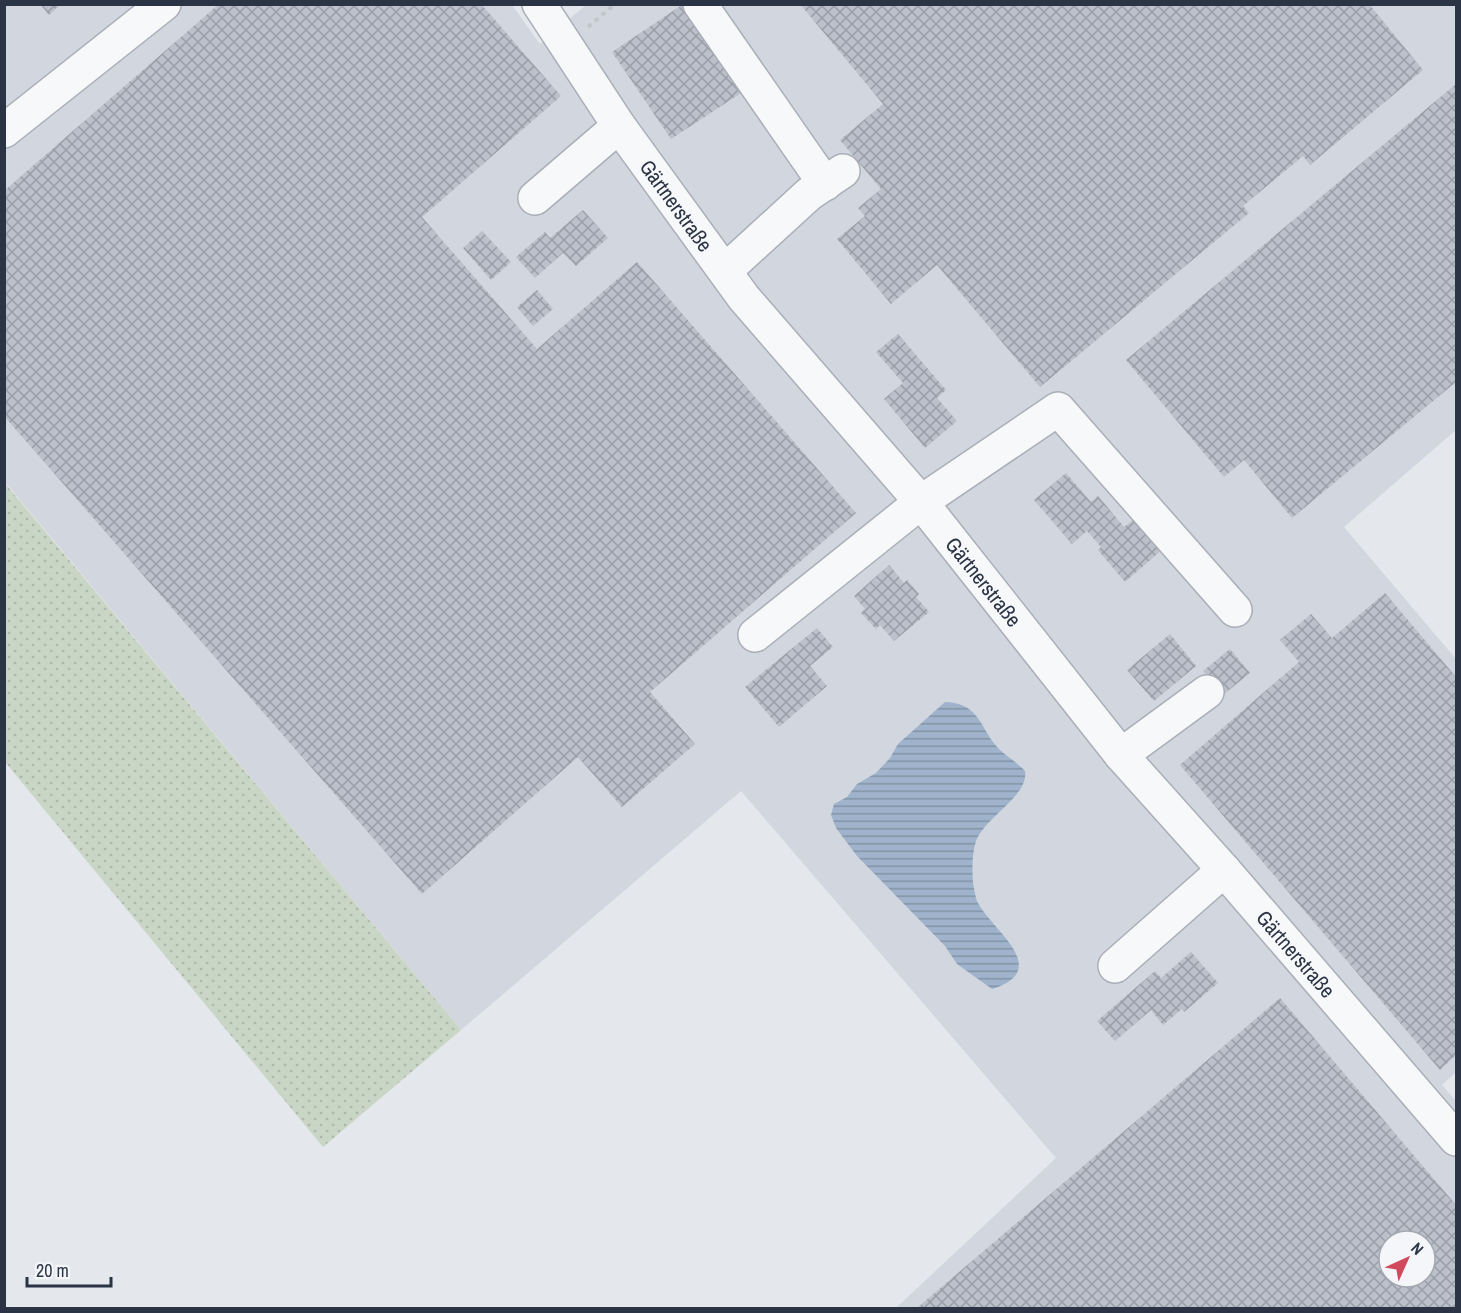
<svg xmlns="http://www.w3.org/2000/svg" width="1461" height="1313" viewBox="0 0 1461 1313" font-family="'Archivo Narrow',sans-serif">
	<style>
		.built { fill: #d2d6de; fill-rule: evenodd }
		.green { fill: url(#green-dots) }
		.water { fill: url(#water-rules) }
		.building { fill: url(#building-cross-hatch); fill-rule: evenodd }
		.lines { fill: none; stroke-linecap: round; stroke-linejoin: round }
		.minor-casing { stroke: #a9aeb7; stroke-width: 36 }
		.path { stroke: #c2c5cb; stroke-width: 4; stroke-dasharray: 4.5 4.5; stroke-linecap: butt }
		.minor { stroke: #f7f8fa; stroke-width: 33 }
		.labels { text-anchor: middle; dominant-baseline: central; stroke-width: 4.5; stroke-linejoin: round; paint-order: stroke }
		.street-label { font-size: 21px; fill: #2b3445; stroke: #f4f6f9 }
	</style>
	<defs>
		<pattern id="green-dots" width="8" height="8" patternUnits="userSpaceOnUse" patternTransform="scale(1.5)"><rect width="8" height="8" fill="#c9d6c5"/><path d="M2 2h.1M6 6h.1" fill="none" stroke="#adb8ab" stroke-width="1.8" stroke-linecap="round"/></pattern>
		<pattern id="water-rules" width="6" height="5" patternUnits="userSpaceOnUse" patternTransform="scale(1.5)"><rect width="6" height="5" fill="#9fb4cc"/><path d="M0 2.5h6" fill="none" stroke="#8293a7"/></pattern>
		<pattern id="building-cross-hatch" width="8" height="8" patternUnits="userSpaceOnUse" patternTransform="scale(1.5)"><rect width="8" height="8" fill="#bbc0ca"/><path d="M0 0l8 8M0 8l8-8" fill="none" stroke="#989da6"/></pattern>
	</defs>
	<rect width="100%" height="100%" fill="#e4e7ec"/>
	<path class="built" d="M587 4 1456 6V430L1344 527 1456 659V1072L1442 1085 1456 1101V1308H896L1056 1158 741 791 461 1030 5 482 4 5H512L540 44ZM1389 1241H1425V1277H1389Z"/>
	<polygon class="green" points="4,482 461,1030 323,1147 5,762"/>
	<path class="water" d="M945 702C981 703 980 730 999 749 1007 757 1017 762 1025 771 1029 796 985 817 976 841 972 853 972 870 973 883 974 888 975 896 977 901 989 928 1055 969 992 989L957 964 945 946 857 856 836 828 831 815 834 804 847 797 857 784 876 773 890 758 898 744Z"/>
	<g class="building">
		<polygon points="40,4 61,4 49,15"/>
		<polygon points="219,4 481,4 561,96 422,217 537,349 637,262 856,513 650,692 695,744 622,807 578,757 422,894 4,416 4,191"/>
		<polygon points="800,4 1369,4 1423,70 1310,165 1303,156 1243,206 1249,213 1040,387 937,265 891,304 837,239 865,216 858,208 881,189 840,140 883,104"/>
		<polygon points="682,5 741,93 671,139 612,52"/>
		<polygon points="1456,84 1456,382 1292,518 1244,460 1224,477 1126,360"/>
		<polygon points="583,210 608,238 576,266 563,253 535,278 516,257 545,232 550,238"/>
		<polygon points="482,231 511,262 491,280 463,248"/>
		<polygon points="537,290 553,309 533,326 517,307"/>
		<polygon points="898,334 946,390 937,398 957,421 925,448 884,399 903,383 876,352"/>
		<polygon points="1066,473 1091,502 1098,496 1124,527 1137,517 1164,548 1125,582 1098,550 1101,547 1087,531 1072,544 1034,500"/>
		<polygon points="889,565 904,583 907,580 919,594 916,597 929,612 894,641 880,625 876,629 861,613 865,609 854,596"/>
		<polygon points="1385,593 1456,677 1456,1055 1440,1070 1180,765 1299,662 1280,640 1311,614 1332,638"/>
		<polygon points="817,628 833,647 810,666 827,686 779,727 745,687"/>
		<polygon points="1170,634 1196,666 1154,701 1127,670"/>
		<polygon points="1230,649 1250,673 1223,695 1203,671"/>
		<polygon points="1191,952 1218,983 1184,1012 1182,1009 1163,1025 1151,1010 1115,1041 1097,1021 1155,971 1161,978"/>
		<path d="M1280 998 1456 1205V1308H917ZM1389 1241H1425V1277H1389Z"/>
	</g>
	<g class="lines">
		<g class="minor-casing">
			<g id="minor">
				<path id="s1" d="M539 4 619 126 744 298 921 502 1121 755 1224 870 1456 1139"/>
				<polyline points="700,4 825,184"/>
				<polyline points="4,131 164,4"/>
				<polyline points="535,198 619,126"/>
				<polyline points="726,270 809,194 843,171"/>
				<polyline points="755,635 921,502 1058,409 1235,610"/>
				<polyline points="1121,755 1207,692"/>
				<polyline points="1115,966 1224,870"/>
			</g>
		</g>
		<polyline class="path" points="588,27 615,4"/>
		<use href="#minor" class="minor"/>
	</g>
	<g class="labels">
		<g class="street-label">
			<text stroke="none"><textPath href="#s1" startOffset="244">Gärtnerstraße</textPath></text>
			<text stroke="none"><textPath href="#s1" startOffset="730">Gärtnerstraße</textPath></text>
			<text stroke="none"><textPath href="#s1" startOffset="1216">Gärtnerstraße</textPath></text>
		</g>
	</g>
	<rect width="1461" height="1313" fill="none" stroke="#2b3445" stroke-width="12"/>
	<g transform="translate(1407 1259) rotate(45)"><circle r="28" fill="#f4f6f9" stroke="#a4a8b1" stroke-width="1.5"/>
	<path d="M0-4.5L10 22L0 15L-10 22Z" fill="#d1495b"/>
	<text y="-9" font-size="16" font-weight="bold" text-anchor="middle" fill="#2b3445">N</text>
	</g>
	<path d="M27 1277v9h84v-9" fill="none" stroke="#2b3445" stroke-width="3"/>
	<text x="36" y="1277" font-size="18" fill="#2b3445" stroke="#f4f6f9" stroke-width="4.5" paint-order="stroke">20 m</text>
</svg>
